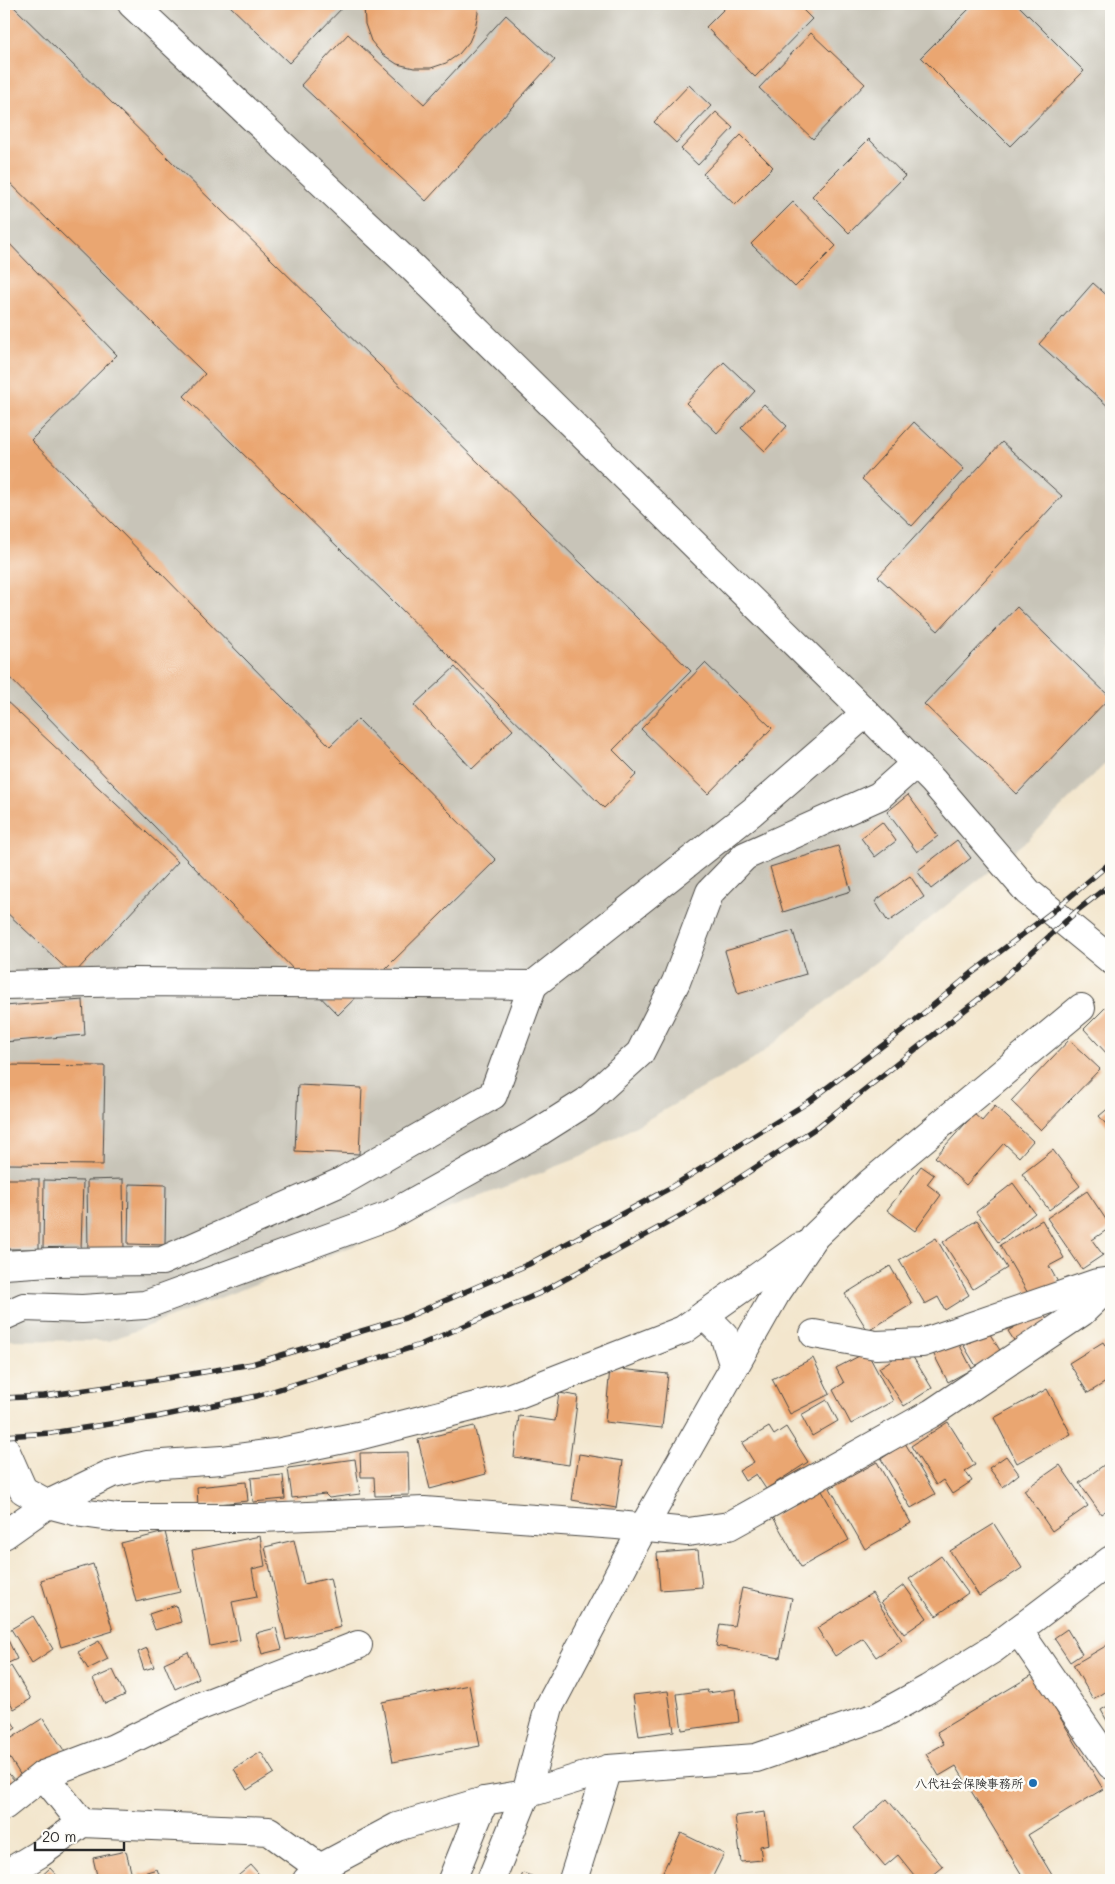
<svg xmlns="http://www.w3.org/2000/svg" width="1115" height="1884" viewBox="0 0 1115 1884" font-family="Mali,'Klee One',sans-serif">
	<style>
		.industrial { fill: #c8c4b8 }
		.building { fill: #eaa671 }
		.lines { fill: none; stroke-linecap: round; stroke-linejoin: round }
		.minor-casing { stroke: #494743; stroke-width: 30 }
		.minor { stroke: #fff; stroke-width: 28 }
		.rail-casing { stroke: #2b2b2b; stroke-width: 5.5 }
		.rail { stroke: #fdfcf7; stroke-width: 4; stroke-dasharray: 11; stroke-linecap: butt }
		.poi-dot { fill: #1f6fb2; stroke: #fdfcf7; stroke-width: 2 }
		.labels { text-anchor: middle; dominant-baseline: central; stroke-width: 5; stroke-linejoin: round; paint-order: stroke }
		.poi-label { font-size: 12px; font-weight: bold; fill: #2b2b2b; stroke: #fdfcf7; text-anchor: end }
	</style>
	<rect width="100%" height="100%" fill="#fdfcf7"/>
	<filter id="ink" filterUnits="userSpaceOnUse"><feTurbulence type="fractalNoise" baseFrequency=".02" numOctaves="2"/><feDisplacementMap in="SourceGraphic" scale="10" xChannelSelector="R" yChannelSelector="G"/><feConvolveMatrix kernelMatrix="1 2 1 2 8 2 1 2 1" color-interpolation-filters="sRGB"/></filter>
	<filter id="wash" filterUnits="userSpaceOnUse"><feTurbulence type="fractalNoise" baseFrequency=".0096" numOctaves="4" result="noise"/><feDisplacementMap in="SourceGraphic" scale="20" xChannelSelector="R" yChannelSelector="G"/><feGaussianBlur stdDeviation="1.12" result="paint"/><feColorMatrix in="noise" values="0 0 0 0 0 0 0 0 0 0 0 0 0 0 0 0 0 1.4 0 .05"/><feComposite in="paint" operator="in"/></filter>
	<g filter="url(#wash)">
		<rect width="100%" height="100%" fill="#f3e6cd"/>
		<polygon class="industrial" points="4,4 1111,4 1111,757 1108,761 1027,841 753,1060 581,1157 109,1341 4,1340"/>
		<g id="blocks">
			<g class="building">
				<polygon points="4,4 11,4 691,671 613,750 637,774 604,808 184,396 205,374 4,177"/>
				<polygon points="228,4 346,4 289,63"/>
				<polygon points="364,4 477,4 478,13 475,28 469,42 459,54 446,63 431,68 414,68 397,64 382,54 371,41 365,24"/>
				<polygon points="729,4 797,4 812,19 755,77 706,27"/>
				<polygon points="974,4 1017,4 1084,71 1010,146 921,57"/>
				<polygon points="506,15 555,60 426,201 301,85 348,34 424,104"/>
				<polygon points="811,33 865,84 813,139 759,88"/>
				<polygon points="689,85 711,106 676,143 654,122"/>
				<polygon points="716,112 733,128 698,165 681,149"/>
				<polygon points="741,135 773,167 735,205 703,174"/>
				<polygon points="869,139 905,176 849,233 812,196"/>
				<polygon points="793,202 836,246 795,287 751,244"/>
				<polygon points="4,238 117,355 31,440 330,746 358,719 496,860 338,1015 4,672"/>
				<polygon points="1093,283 1111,299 1111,409 1039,344"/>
				<polygon points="724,362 755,391 717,433 686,403"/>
				<polygon points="764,404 787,426 765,451 741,428"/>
				<polygon points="914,422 964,469 912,526 862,479"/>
				<polygon points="1002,442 1062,496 938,631 878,577"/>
				<polygon points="1017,607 1110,697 1017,794 924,704"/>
				<polygon points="705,663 772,728 708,794 641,729"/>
				<polygon points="455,667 513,730 472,769 414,705"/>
				<polygon points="4,699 178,862 73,975 4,910"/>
				<polygon points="908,795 938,836 917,852 887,812"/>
				<polygon points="882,822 896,841 875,857 861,838"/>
				<polygon points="957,840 971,858 931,889 917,871"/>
				<polygon points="838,846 851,891 783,912 770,867"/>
				<polygon points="910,876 924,897 888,922 875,901"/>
				<polygon points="793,931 806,974 738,994 725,951"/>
				<polygon points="83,1000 85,1035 4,1042 4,1006"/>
				<polygon points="1111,1002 1111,1052 1108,1055 1084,1029"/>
				<polygon points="1069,1040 1100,1069 1041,1130 1011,1101"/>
				<polygon points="4,1065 105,1066 103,1165 4,1164"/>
				<polygon points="298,1085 362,1088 359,1154 295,1151"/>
				<polygon points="995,1106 1033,1141 1019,1157 1004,1143 966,1185 935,1157 974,1114 982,1121"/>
				<polygon points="1111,1106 1111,1130 1099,1116"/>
				<polygon points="1053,1150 1080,1186 1049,1210 1022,1174"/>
				<polygon points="921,1166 934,1175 927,1184 941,1195 915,1231 887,1210"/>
				<polygon points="4,1179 39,1179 39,1249 5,1249"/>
				<polygon points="123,1179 124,1251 88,1252 87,1180"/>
				<polygon points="44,1180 83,1181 81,1250 43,1249"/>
				<polygon points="1013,1183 1035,1213 998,1242 976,1212"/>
				<polygon points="129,1184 166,1185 165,1245 128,1244"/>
				<polygon points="1087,1191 1111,1227 1092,1240 1103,1255 1082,1269 1047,1218"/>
				<polygon points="977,1220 1007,1268 973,1289 943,1242"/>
				<polygon points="1042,1220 1064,1258 1049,1266 1060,1286 1033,1302 1000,1245"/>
				<polygon points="936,1238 969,1295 945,1310 938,1297 925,1304 899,1260"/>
				<polygon points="890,1266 912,1304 868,1331 845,1294"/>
				<polygon points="1041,1310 1050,1324 1017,1345 1008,1331"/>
				<polygon points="988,1331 1001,1352 976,1366 964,1346"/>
				<polygon points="957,1340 972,1369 948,1382 933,1353"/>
				<polygon points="1103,1342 1111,1355 1111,1379 1088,1393 1069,1363"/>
				<polygon points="908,1349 932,1388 904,1406 879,1368"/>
				<polygon points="867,1352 893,1401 851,1424 833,1390 844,1383 836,1368"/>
				<polygon points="813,1358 830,1394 790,1414 772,1379"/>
				<polygon points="610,1368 668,1374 662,1428 605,1422"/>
				<polygon points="1047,1389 1071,1434 1017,1463 994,1418"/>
				<polygon points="559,1393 578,1396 569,1465 514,1457 519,1416 555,1421"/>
				<polygon points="827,1400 838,1421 812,1436 801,1415"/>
				<polygon points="948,1422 975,1465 965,1471 972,1481 952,1494 943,1480 936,1485 911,1446"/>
				<polygon points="474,1426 486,1474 430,1489 418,1440"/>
				<polygon points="769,1427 774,1435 786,1427 808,1462 766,1489 756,1474 745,1481 739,1471 754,1462 742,1443"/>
				<polygon points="905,1443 935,1494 911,1508 881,1459"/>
				<polygon points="408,1452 409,1495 375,1496 374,1477 361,1477 360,1453"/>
				<polygon points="579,1454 623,1461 616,1508 572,1500"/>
				<polygon points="1006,1456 1019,1474 1003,1487 989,1468"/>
				<polygon points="355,1459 360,1494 329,1498 325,1494 292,1498 288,1468"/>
				<polygon points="877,1462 911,1523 865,1549 830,1488"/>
				<polygon points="1108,1462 1111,1467 1111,1507 1101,1514 1079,1483"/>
				<polygon points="1060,1465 1088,1506 1052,1531 1024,1490"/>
				<polygon points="283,1475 285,1499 253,1502 251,1478"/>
				<polygon points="246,1482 248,1501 198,1506 197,1487"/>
				<polygon points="821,1489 849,1540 801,1567 773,1517"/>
				<polygon points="994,1524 1022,1568 979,1596 950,1551"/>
				<polygon points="165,1532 180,1592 136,1602 121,1543"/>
				<polygon points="260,1536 265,1566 252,1569 257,1597 232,1602 240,1640 210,1646 192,1550"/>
				<polygon points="294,1540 304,1584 330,1578 341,1627 286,1640 265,1547"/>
				<polygon points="698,1550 702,1587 660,1590 657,1553"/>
				<polygon points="941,1556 968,1593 936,1616 909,1579"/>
				<polygon points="93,1564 113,1631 61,1647 41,1580"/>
				<polygon points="904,1585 927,1618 904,1634 881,1602"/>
				<polygon points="742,1588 792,1598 780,1658 716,1646 720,1624 734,1626"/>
				<polygon points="872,1593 902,1640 876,1657 863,1638 835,1656 817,1628"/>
				<polygon points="176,1605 181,1622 155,1630 149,1614"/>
				<polygon points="33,1616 53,1649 32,1663 11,1629"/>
				<polygon points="276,1628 282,1649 262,1654 256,1633"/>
				<polygon points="1067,1629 1082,1654 1070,1662 1054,1638"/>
				<polygon points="8,1640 17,1659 4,1665 4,1642"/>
				<polygon points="99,1641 108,1659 88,1669 78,1652"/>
				<polygon points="1111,1643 1111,1688 1093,1699 1073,1665"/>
				<polygon points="147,1648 154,1667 144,1670 138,1652"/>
				<polygon points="188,1652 199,1678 175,1689 164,1663"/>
				<polygon points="11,1666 31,1699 14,1709 4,1692 4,1670"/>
				<polygon points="113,1670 125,1695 105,1704 93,1679"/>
				<polygon points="1034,1674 1103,1789 1028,1835 1055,1880 1025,1880 956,1766 939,1776 926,1754 944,1744 937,1732"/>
				<polygon points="469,1685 480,1746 393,1762 382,1702"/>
				<polygon points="735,1689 739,1722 682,1730 677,1694 707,1690 708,1693"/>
				<polygon points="668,1691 674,1731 639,1736 633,1695"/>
				<polygon points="1111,1704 1111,1728 1101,1710"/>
				<polygon points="6,1712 16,1728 4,1736 4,1714"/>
				<polygon points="43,1718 65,1752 23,1779 4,1749 4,1743"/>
				<polygon points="261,1752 274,1773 247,1790 234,1769"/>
				<polygon points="4,1768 15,1781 4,1791"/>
				<polygon points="887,1799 943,1867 927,1880 918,1880 898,1855 885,1866 853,1828"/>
				<polygon points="765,1812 769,1844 760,1846 762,1860 741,1862 735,1816"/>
				<polygon points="681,1833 724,1854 711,1880 659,1880"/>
				<polygon points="126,1851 133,1880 98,1880 93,1858"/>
				<polygon points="251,1865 264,1880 233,1880"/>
				<polygon points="50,1868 61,1880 37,1880"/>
				<polygon points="157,1869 161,1880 142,1880 140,1874"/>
				<polygon points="523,1873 542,1880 520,1880"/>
			</g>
		</g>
	</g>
	<g filter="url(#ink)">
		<use href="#blocks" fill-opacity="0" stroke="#494743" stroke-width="1"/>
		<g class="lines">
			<g class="minor-casing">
				<g id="minor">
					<polyline points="132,4 414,269 866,713 933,781 1028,892 1111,960"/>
					<polyline points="4,985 134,982 533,985 752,812 866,713"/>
					<polyline points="4,1265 50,1262 162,1261 341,1182 493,1095 533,985"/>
					<polyline points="704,1315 724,1335 734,1367"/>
					<polyline points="4,1316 24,1307 82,1309 145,1305 388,1216 537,1133 586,1102 640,1053 676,982 710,892 745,856 879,796 915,764"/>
					<polyline points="814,1334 876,1345 922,1343 1097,1283 1111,1281"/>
					<polyline points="4,1447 23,1490 48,1504 82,1513 118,1518 261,1518 424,1511 617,1525 688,1532 729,1526 932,1413 1082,1312 1111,1284"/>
					<polyline points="4,1535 48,1504 110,1474 147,1465 222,1460 281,1452 358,1436 511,1397 683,1330 800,1247"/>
					<polyline points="1018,1630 1111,1765"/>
					<polyline points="43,1775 82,1823"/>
					<polyline points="4,1806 43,1775 114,1748 198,1707 358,1645"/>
					<polyline points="4,1875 39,1854 82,1823 269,1831 320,1868"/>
					<polyline points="307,1880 320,1868 397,1827 484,1801 526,1794 608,1769 756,1758 879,1716 928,1689 993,1649 1111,1560"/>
					<polyline points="452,1880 484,1801"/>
					<polyline points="491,1880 526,1794 549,1707 643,1528 775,1295 815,1236 869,1184 1081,1008"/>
					<polyline points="573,1880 608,1769"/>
				</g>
			</g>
			<use href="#minor" class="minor"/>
			<g class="rail-casing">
				<g id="rail">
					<polyline points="4,1398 44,1396 149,1381 252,1364 405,1318 529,1264 668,1189 807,1103 907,1027 972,973 1052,912 1111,862"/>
					<polyline points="4,1436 51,1433 156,1417 257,1396 420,1345 540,1293 684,1214 819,1126 995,986 1079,909 1111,884"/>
				</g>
			</g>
			<use href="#rail" class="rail"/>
		</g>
	</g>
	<circle class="poi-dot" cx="1033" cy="1783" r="5"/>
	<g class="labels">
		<g class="poi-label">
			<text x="1023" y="1783">八代社会保険事務所</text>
		</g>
	</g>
	<rect width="1115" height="1884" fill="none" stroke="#fdfcf7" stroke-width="20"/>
	<path d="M35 1842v8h89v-8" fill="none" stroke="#2b2b2b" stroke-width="2.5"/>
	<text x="42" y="1842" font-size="15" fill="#2b2b2b" stroke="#fdfcf7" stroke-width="4" paint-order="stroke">20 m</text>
</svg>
